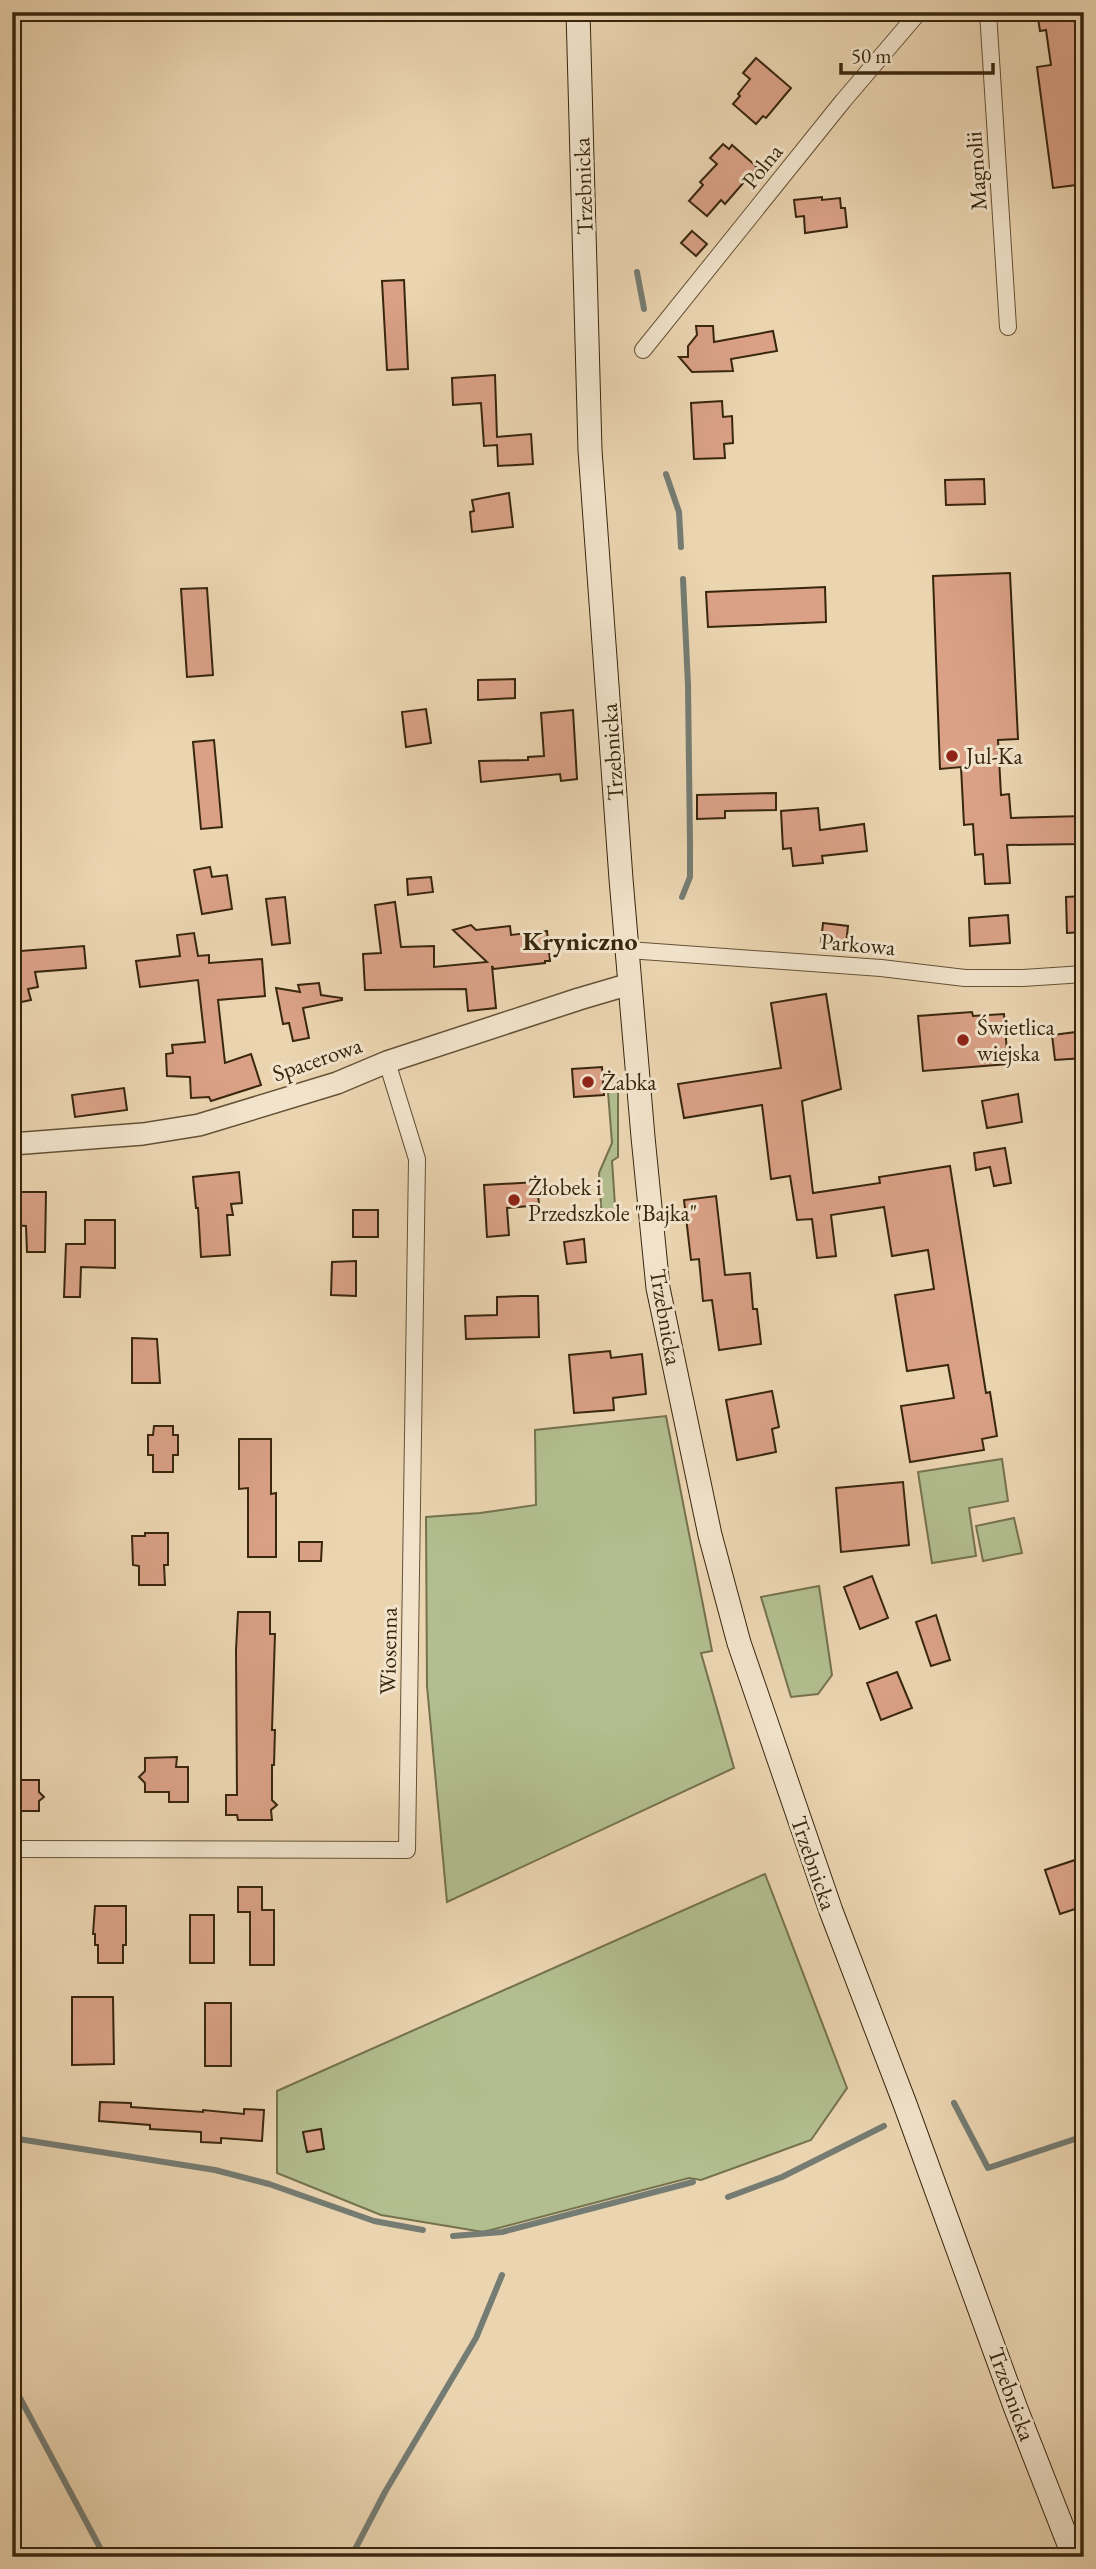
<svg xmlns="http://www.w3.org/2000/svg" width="1096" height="2569" viewBox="0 0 1096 2569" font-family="'EB Garamond',serif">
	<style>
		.green { fill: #b2be8f; stroke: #75724e; stroke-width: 2 }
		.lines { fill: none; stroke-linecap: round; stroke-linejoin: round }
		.stream { stroke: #757c73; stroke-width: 6 }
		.building { fill: #daa187; stroke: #38260d; stroke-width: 2 }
		.minor-casing { stroke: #655236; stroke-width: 18 }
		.tertiary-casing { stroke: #655236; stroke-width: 24 }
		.secondary-casing { stroke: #38260d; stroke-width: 25 }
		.minor { stroke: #f2e4cc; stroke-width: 16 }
		.tertiary { stroke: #f2e4cc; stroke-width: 21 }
		.secondary { stroke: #f2e4cc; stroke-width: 23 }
		.poi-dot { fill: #8f2418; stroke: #f2e4cc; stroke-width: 2.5 }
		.labels { text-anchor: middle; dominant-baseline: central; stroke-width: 6; stroke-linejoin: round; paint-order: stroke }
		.street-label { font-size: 23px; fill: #38260d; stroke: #f2e4cc }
		.poi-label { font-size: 23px; fill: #38260d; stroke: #f2e4cc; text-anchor: start }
		.quarter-label { font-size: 26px; font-weight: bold; fill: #38260d; stroke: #f2e4cc }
	</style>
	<rect width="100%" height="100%" fill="#ebd5b1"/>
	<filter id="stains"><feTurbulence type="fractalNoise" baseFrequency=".00286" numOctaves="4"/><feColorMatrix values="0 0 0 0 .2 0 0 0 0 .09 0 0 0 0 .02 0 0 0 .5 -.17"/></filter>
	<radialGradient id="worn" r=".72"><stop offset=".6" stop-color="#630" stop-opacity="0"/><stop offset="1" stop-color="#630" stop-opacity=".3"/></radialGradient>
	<g class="green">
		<polygon points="607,1079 618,1079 618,1157 612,1161 616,1220 602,1222 599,1173 612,1143"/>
		<polygon points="666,1416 712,1651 701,1653 734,1768 447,1902 427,1686 426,1517 480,1513 536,1505 535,1430"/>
		<polygon points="1002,1459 1008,1501 969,1508 976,1556 932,1563 918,1472"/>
		<polygon points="1014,1518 1022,1553 983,1561 976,1526"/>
		<polygon points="819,1586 832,1675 818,1694 791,1697 761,1597"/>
		<polygon points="765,1874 847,2088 811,2140 701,2180 689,2178 483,2232 381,2215 277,2173 277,2091"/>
	</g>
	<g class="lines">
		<g class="stream">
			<polyline points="637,272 644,309"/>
			<polyline points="666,474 679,512 681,547"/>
			<polyline points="682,897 690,877 690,844 688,685 683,579"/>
			<polyline points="954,2103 988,2168 1084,2136"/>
			<polyline points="12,2138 215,2170 269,2184 374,2221 423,2230"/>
			<polyline points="728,2197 782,2177 884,2126"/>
			<polyline points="453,2236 502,2232 693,2182"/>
			<polyline points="12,2383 105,2557"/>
			<polyline points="351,2557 385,2492 476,2338 502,2275"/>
		</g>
	</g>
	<g class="building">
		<polygon points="1037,12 1078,12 1084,53 1084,184 1053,188 1037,67 1051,65 1046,30 1040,31"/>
		<polygon points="756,58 791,88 766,118 763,116 756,124 733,104 740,96 738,94 750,79 743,73"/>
		<polygon points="723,144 729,149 732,145 757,167 725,204 721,200 707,216 689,201 703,185 700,182 717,164 710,158"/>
		<polygon points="822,197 822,200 840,198 841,208 845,208 847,227 805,233 804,216 796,217 794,200"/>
		<polygon points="692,231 707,244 696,256 681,243"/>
		<polygon points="404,280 408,369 387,370 382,281"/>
		<polygon points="696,326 713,326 714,342 773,331 777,351 731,359 733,371 692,372 679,357 688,357 688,346 697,335"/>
		<polygon points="495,375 497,437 531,434 533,464 498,466 497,445 484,446 481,403 453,405 452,378"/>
		<polygon points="722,401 723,417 732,416 733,443 724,444 725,458 694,459 691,403"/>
		<polygon points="984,479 985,504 946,505 945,480"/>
		<polygon points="509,493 513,527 472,532 470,512 474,511 472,500"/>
		<polygon points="1010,573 1018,739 998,740 1001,795 1009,794 1011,818 1084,816 1084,844 1007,845 1010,883 985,884 983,854 975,855 973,824 964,825 961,767 940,769 933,576"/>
		<polygon points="825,587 826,622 708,627 706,592"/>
		<polygon points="207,588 213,675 187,677 181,589"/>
		<polygon points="515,679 515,698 478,700 478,680"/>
		<polygon points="426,709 431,743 406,747 402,712"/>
		<polygon points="573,710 577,779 561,781 560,774 481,782 479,761 528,760 528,757 544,756 541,713"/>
		<polygon points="214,740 222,827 201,829 193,742"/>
		<polygon points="776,793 776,810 725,811 725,818 697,819 697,795"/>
		<polygon points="818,808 820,830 864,824 867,851 822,856 823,863 793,866 791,848 783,849 781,811"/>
		<polygon points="210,867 212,877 227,875 232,909 202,914 194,870"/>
		<polygon points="431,877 433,892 408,895 407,879"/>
		<polygon points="1084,896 1084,932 1067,933 1066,897"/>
		<polygon points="285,897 290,943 272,945 266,899"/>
		<polygon points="395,902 401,947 434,946 434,967 487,962 453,930 471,925 476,930 510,926 511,935 547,931 550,961 545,961 545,963 494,969 492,966 496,1008 468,1011 466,989 365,990 363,954 381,953 375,905"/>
		<polygon points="1008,915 1010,943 970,946 969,918"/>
		<polygon points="823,923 848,926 846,945 821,942"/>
		<polygon points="194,933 198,956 209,955 209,963 262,959 265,996 218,1000 225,1063 251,1054 261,1085 211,1101 209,1097 191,1098 190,1077 167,1076 166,1054 173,1053 172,1045 205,1042 198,980 140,987 136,961 180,956 177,935"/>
		<polygon points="20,946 21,951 84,946 86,968 35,972 38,987 28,989 31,1000 12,1004 12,947"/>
		<polygon points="319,983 321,995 342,998 342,1000 303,1008 309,1038 293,1041 289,1023 283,1024 276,988 300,992 298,985"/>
		<polygon points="826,994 841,1089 802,1101 813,1193 880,1183 879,1177 950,1166 986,1393 990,1392 997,1436 982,1439 984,1450 910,1462 901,1406 954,1398 948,1365 907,1371 895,1295 934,1289 928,1250 892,1256 884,1207 831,1215 836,1256 817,1258 812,1219 797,1220 790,1176 771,1179 762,1105 684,1118 678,1084 781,1068 771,1003"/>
		<polygon points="972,1012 973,1016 1004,1014 1008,1064 923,1071 918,1016"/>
		<polygon points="1084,1031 1084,1058 1055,1060 1052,1035"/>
		<polygon points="602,1067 604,1095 574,1097 572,1069"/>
		<polygon points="124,1088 127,1110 75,1117 72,1095"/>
		<polygon points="1018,1094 1022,1122 987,1128 982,1101"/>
		<polygon points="1005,1148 1011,1183 994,1186 990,1167 976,1170 974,1153"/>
		<polygon points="239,1172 242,1203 231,1204 233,1215 227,1215 230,1255 201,1257 198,1208 196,1208 193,1177"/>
		<polygon points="537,1182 539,1205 507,1208 509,1235 487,1237 484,1185"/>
		<polygon points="12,1192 46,1192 45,1252 27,1252 26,1226 12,1225"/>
		<polygon points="716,1196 725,1275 750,1273 753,1309 757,1309 761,1344 719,1350 712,1300 703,1301 699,1259 691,1260 684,1200"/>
		<rect x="353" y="1210" width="25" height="27"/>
		<polygon points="85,1220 115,1220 115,1268 81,1267 80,1297 64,1297 66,1244 85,1244"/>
		<polygon points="584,1239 586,1262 567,1264 564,1242"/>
		<polygon points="356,1261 356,1296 331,1295 332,1262"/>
		<polygon points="522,1296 538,1296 539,1337 466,1339 465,1316 497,1315 497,1297"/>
		<polygon points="132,1338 157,1339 160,1383 132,1383"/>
		<polygon points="610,1351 611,1358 642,1354 646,1394 613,1398 614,1410 574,1413 569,1355"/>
		<polygon points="772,1391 779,1427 772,1429 776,1452 737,1460 726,1400"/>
		<polygon points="154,1426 173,1426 173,1435 178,1435 178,1455 173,1455 173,1472 153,1472 153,1455 148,1455 148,1435 153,1435"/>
		<polygon points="239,1439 271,1439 271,1494 276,1493 276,1557 248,1557 248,1488 239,1489"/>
		<polygon points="903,1482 909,1545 841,1552 836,1488"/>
		<polygon points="145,1533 168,1533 168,1565 164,1565 165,1585 139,1585 139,1566 133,1565 132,1536 145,1536"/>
		<polygon points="299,1542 322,1542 321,1561 299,1561"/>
		<polygon points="872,1576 888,1618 860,1629 844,1587"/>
		<polygon points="238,1612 270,1612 270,1634 275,1634 272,1730 275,1730 274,1765 272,1765 272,1800 277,1805 271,1810 272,1820 238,1820 237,1815 226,1815 226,1795 237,1795 236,1650"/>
		<polygon points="936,1615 950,1660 931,1666 916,1622"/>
		<polygon points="897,1672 912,1708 881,1720 867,1683"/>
		<polygon points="177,1757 176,1767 188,1767 188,1802 169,1802 169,1792 145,1792 145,1783 139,1777 145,1771 145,1758"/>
		<polygon points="20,1780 39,1780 39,1792 44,1797 39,1801 39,1811 12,1811 12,1784 20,1784"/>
		<polygon points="1084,1857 1084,1906 1060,1914 1045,1870"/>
		<polygon points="238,1887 262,1887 262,1910 274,1910 274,1965 250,1965 250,1912 238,1912"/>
		<polygon points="95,1906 126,1906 126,1945 123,1945 123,1963 98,1963 98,1945 95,1945 95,1934 93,1934"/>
		<rect x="190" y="1915" width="24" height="48"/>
		<polygon points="72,1997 113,1997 114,2064 72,2065"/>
		<rect x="205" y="2003" width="26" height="63"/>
		<polygon points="100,2102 131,2103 131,2107 203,2112 203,2110 244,2114 244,2109 264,2110 262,2141 221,2138 221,2143 201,2142 201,2132 150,2129 150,2125 99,2121"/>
		<polygon points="321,2129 324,2149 307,2152 303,2132"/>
	</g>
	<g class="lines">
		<g class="minor-casing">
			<g id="minor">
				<polyline points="988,12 1008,327"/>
				<polyline points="643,350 843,101 919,12"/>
				<polyline points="628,950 881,968 965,978 1023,978 1084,974"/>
				<polyline points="12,1849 407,1850 417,1159 387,1062"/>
			</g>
		</g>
		<g class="tertiary-casing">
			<polyline id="tertiary" points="12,1144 143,1134 199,1125 337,1083 387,1062 579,999 630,984"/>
		</g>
		<g class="secondary-casing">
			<polyline id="secondary" points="578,12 590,450 621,879 643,1137 658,1288 710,1535 739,1643 831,1911 905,2104 1016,2409 1074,2557"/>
		</g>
		<use href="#minor" class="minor"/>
		<use href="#tertiary" class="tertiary"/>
		<use href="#secondary" class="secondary"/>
	</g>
	<g class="poi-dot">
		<circle cx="952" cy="756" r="7"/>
		<circle cx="963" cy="1040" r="7"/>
		<circle cx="588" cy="1082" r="7"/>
		<circle cx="514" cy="1200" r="7"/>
	</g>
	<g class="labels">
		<g class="street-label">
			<text transform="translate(762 166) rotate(-51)">Polna</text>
			<text transform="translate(976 171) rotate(-94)">Magnolii</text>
			<text transform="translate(583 186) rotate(-92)">Trzebnicka</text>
			<text transform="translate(612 752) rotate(-94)">Trzebnicka</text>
			<text transform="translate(858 944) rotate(5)">Parkowa</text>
			<text transform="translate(317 1059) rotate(-19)">Spacerowa</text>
			<text transform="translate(666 1317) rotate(80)">Trzebnicka</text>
			<text transform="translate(388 1651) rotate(-89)">Wiosenna</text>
			<text transform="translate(814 1863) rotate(71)">Trzebnicka</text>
			<text transform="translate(1012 2394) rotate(70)">Trzebnicka</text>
		</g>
		<g class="poi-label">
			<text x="966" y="756">Jul-Ka</text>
			<text x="977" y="1027">Świetlica<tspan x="977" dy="26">wiejska</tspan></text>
			<text x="602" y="1082">Żabka</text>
			<text x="528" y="1187">Żłobek i<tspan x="528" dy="26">Przedszkole "Bajka"</tspan></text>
		</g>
		<g class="quarter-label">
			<text x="580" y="941">Kryniczno</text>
		</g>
	</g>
	<rect width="1096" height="2569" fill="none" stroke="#ebd5b1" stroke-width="42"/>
	<rect x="14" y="14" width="1068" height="2541" fill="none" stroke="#38260d" stroke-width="3.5"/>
	<rect x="21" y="21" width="1054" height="2527" fill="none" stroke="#38260d" stroke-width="2"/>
	<path d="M841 63v10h152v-10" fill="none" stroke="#38260d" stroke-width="3.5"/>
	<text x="851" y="63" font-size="21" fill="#38260d" stroke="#f2e4cc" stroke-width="5" paint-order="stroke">50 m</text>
	<rect width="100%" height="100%" filter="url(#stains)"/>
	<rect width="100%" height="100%" fill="url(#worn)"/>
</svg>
